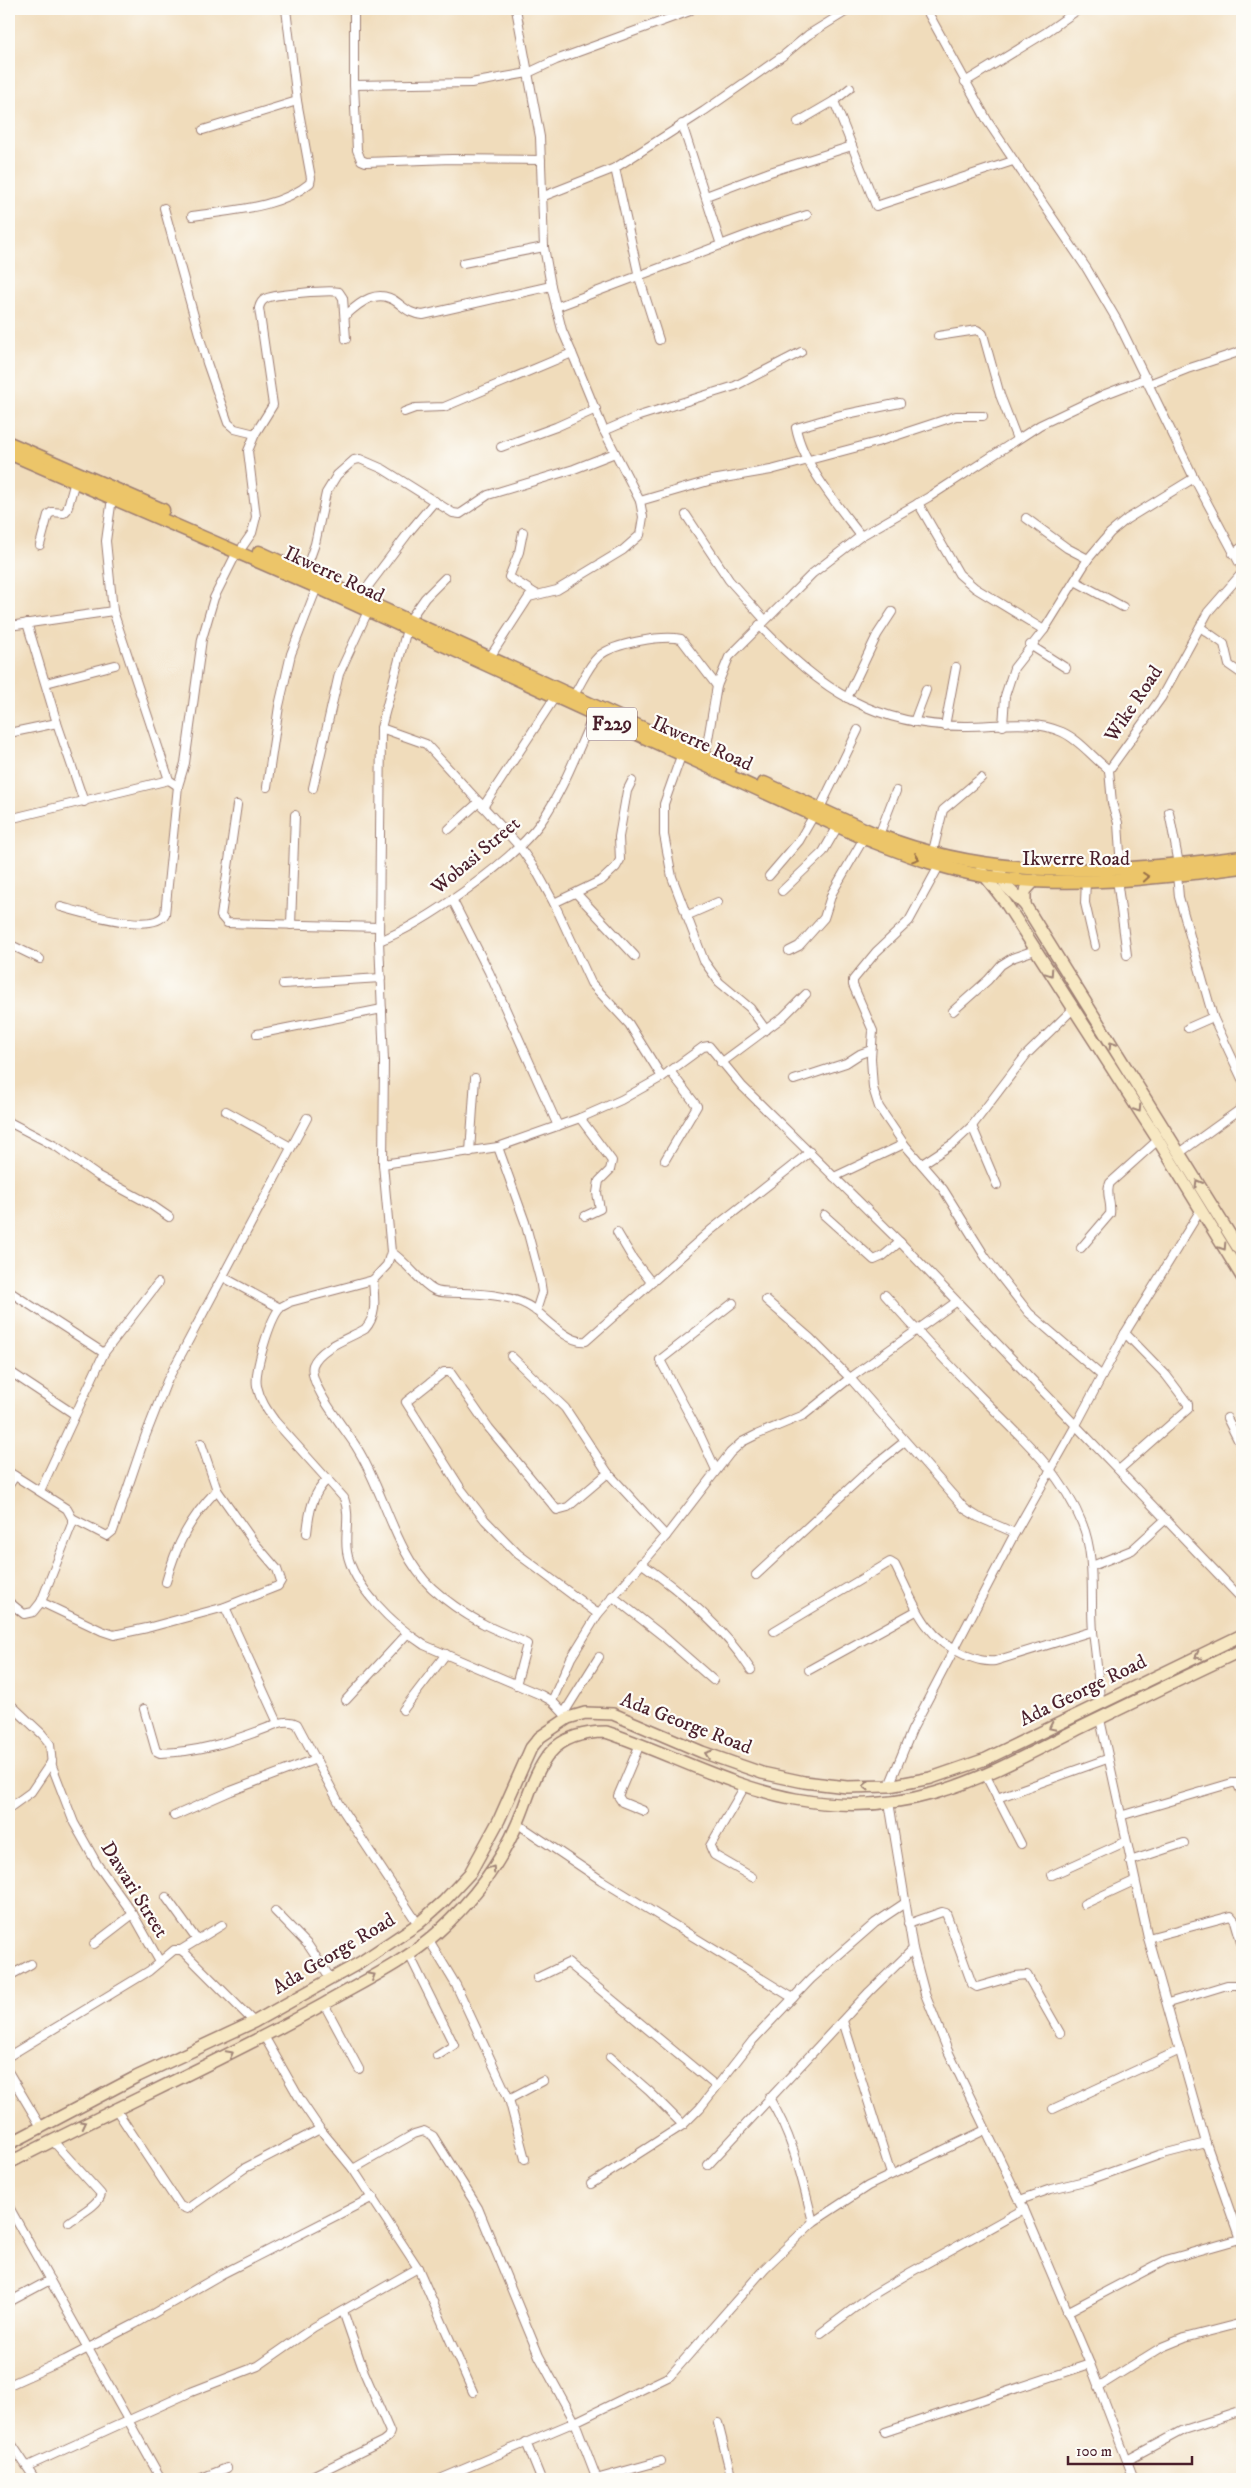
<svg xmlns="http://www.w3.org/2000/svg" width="1251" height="2488" viewBox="0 0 1251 2488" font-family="'IM FELL DW Pica',serif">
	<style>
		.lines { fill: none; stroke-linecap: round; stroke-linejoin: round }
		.street-casing { stroke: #9d7e73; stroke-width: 10 }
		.secondary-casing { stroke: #9d7e73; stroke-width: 14 }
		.primary-casing { stroke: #9d7e73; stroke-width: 15 }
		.street { stroke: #fff; stroke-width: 8 }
		.secondary { stroke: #f7e8c3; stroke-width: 11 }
		.primary { stroke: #ecc569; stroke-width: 12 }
		.oneway { stroke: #9b724a }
		.oneway2 { stroke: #a08477 }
		.labels { text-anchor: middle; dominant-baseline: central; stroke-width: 4.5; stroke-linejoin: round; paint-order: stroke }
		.shield { fill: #fdfcf7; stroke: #806168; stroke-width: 1 }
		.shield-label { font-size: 19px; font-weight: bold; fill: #4a1f2b }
		.street-label { font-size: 20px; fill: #4a1f2b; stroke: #fdfcf7 }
	</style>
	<rect width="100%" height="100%" fill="#fdfcf7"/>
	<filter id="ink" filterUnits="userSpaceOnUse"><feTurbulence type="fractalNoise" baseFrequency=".02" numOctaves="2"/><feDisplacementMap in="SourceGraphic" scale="10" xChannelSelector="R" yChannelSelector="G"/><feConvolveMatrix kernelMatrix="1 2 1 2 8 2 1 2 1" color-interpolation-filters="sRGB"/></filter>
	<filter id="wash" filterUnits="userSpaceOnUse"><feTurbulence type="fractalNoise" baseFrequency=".0096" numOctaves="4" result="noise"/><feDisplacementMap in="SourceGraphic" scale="20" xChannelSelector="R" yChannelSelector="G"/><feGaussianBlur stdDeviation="1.12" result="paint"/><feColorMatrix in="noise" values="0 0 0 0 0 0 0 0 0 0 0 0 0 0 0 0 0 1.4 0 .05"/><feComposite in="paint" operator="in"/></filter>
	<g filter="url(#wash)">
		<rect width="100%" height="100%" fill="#f0dcbb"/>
	</g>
	<g filter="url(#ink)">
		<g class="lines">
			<g class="street-casing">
				<g id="street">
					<polyline points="354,9 354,85 357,150 361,160 366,162 452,159 541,160"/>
					<polyline points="926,9 988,122 1087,269 1118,322 1194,478 1242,568"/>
					<polyline points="965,82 1045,33 1079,9"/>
					<polyline points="354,85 471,83 528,73 556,60 690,11"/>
					<polyline points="834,101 876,206 1013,161"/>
					<polyline points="798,122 834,101 850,88"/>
					<polyline points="682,124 721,245"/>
					<polyline points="203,130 297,101"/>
					<polyline points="615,168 639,277 659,340"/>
					<polyline points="544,196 615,168 704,111 784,55 808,35 850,9"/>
					<polyline points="706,196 770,172 852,146"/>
					<polyline points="164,208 207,363 228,423 235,429 255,434"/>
					<path d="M192 216C230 210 279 209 310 183L311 178 297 101 286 9"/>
					<polyline points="463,263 544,247"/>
					<polyline points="556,307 763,229 807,215"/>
					<path d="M345 316C360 302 378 287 398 303 407 310 411 314 423 315L551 286"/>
					<polyline points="938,336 977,330 983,334 1000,395 1017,439"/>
					<polyline points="1149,384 1187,369 1242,351"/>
					<polyline points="404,412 415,408 444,407 572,353"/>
					<polyline points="604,431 639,416 735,386 801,352"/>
					<polyline points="501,447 556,427 596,409"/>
					<polyline points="112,498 106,541 113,611 169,780 178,786"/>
					<polyline points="640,501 712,480 771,470 877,442 956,416 983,416"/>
					<polyline points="918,503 959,574 975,588 1044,630"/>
					<polyline points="686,515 729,580 765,620"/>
					<polyline points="1026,518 1067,548 1088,559"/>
					<polyline points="523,532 519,552 509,577 536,594"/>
					<path d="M861 536C839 507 803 465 796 428L837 416 900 403"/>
					<polyline points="40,545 48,515 52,512 64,513 67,510 75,481"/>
					<path d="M243 546 252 533 256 517 248 451 255 434 273 405 259 308C260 304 261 301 265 299 272 294 330 290 339 292L343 298 346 339"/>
					<polyline points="1233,554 1242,547"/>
					<polyline points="305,572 315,544 326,493 337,475 354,460 360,459 383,469 453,513 460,514 488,495 574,469 615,453"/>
					<polyline points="1075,581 1123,607"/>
					<polyline points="360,597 409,532 435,501"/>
					<polyline points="410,619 425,598 445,578"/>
					<polyline points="27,623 57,723 84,802"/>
					<path d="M759 625C822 690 874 727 968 726 997 726 1034 719 1062 732 1080 740 1093 758 1109 770"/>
					<polyline points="9,626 113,611"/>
					<polyline points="1200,627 1224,644 1229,665 1242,674"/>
					<path d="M407 629 381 728 379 941 384 1061 383 1164 391 1252 387 1265 373 1280 290 1302C288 1304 283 1305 280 1308 270 1319 254 1371 257 1386 260 1400 267 1410 275 1421L344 1498C351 1517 344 1533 347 1552 353 1587 395 1626 424 1645L541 1695 552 1701 568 1718"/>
					<polyline points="1030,645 1066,668"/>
					<polyline points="490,657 529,597 557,590 623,550 640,535 643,517 640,501 604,431 572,353 562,330 551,286 544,247 540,137 516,9"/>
					<polyline points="46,683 115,665"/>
					<path d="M574 695C582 682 588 666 599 656 614 643 663 635 681 639L717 686"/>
					<polyline points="847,698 877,635 892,612"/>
					<polyline points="914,722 926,690"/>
					<polyline points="945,726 956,667"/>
					<polyline points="1003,726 1005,696 1014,668 1044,630 1088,559 1110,533 1127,519 1194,478"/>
					<polyline points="381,728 426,744 519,846 537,872 554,903 591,983 629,1024 662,1077"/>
					<polyline points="9,733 57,723"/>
					<polyline points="681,756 664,804 664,835 672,877 704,961 719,982 750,1008 766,1030"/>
					<polyline points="705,757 717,686 729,657 813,573 861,536 929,497 1040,425 1103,395 1147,378"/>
					<polyline points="267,787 279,706 291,654 317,587"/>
					<polyline points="313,788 339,674 368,611"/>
					<polyline points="237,805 221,916 227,923 379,927"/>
					<polyline points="483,807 555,697"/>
					<polyline points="820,808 858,730"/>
					<polyline points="1169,812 1179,864"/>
					<polyline points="9,819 169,780"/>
					<polyline points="449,829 479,802"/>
					<polyline points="879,835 896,791"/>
					<polyline points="933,851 943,810 981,778"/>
					<polyline points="939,866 909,921 876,952 853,980 853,985 873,1031 871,1058 873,1088 879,1107 904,1144 943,1189 986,1258 1029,1313 1102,1376"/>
					<polyline points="1121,869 1118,823 1112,803 1109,770 1161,698 1208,612 1242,573"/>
					<polyline points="1177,874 1179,897 1213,1017 1242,1079"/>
					<polyline points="769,876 799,841 814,815"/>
					<polyline points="1117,879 1127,955"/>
					<polyline points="1086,880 1085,903 1095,946"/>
					<polyline points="782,891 823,852 838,826"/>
					<polyline points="576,893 635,956"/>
					<polyline points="452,899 489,972 558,1126"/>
					<polyline points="554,903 602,880 616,867 620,860 619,837 627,791 632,781"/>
					<path d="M61 907C80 912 153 935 165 914L178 786 185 763 202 639 214 598 237 552"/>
					<polyline points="686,916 718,902"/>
					<polyline points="291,925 295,815"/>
					<path d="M379 941C424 924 513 861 541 822 564 789 577 751 594 715"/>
					<polyline points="9,944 40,959"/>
					<polyline points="789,951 799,946 824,918 832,893 864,838"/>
					<polyline points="283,984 381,978"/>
					<polyline points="953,1011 988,980 1001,965 1012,958 1035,950"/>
					<polyline points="1188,1028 1213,1017"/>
					<polyline points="257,1034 382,1009"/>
					<polyline points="721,1063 783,1017 806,994"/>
					<polyline points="794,1080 846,1063 860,1054 871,1050"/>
					<polyline points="226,1111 291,1147"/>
					<polyline points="580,1118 612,1161 610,1170 599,1181 597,1193 600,1209 585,1216"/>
					<polyline points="9,1122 57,1147 98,1176 150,1204 169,1217"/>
					<polyline points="972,1126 997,1185"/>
					<polyline points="498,1147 525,1222 540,1279 542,1292 536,1311"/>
					<polyline points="470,1152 475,1078"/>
					<polyline points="1181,1152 1242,1108"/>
					<polyline points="665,1160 697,1106 670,1071"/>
					<polyline points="383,1164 498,1147 580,1118 621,1100 662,1077 703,1047 709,1046 742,1086 900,1242 1242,1599"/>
					<polyline points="922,1164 954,1143 972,1126 1026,1055 1073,1009"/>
					<polyline points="834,1177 904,1144"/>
					<polyline points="824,1215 874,1260 883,1256 900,1242"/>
					<polyline points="617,1232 633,1259 651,1282"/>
					<path d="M1081 1248 1110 1214C1112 1203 1105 1193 1110 1183L1158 1140"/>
					<path d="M391 1252C407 1262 420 1283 434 1290 442 1294 453 1292 461 1293 485 1294 515 1295 535 1310 547 1319 569 1344 586 1341L711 1230 810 1152"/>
					<polyline points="223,1277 280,1308"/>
					<path d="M373 1280C374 1297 378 1315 365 1329 350 1338 320 1347 313 1365 307 1384 347 1431 357 1448 384 1491 395 1553 432 1588 447 1602 465 1614 482 1623 496 1631 513 1636 527 1644L516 1685"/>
					<polyline points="10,1292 104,1353"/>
					<path d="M885 1295C917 1331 950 1366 984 1400 1021 1437 1062 1473 1082 1523 1096 1557 1090 1595 1093 1632 1096 1656 1099 1679 1100 1703"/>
					<polyline points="766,1300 810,1338 850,1378 965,1509 978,1517 1015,1533"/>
					<polyline points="511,1356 565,1408 608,1473 666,1536"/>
					<polyline points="9,1371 74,1414"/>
					<polyline points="1227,1418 1242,1448"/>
					<polyline points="716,1470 699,1433 660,1360 733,1303"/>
					<polyline points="1119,1470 1188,1409 1188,1404 1166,1375 1125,1333"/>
					<polyline points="9,1472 67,1509 72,1518 72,1524 41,1602 33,1612 24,1614 9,1602"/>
					<polyline points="9,1485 15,1476"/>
					<polyline points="40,1491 104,1353 158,1283"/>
					<polyline points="72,1518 107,1536 113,1531 145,1437 167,1381 307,1118"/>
					<path d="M307 1533C309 1513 312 1493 328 1479"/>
					<path d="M641 1563C683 1593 723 1627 751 1670"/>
					<polyline points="1092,1566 1132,1550 1166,1519"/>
					<polyline points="756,1575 869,1470 904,1442"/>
					<path d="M166 1582C176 1545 190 1518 217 1490"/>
					<polyline points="612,1596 663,1636 713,1680"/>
					<polyline points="41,1602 102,1631 114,1635 147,1628 225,1607 278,1586 281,1581 277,1569 253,1541 217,1490 201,1443"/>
					<polyline points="225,1607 278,1723"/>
					<polyline points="598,1614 518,1554 485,1520 461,1489 406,1402 444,1372 450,1372 489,1428 557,1510 568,1507 608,1473"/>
					<path d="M774 1631 890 1562 895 1565C914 1603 923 1637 965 1655 976 1659 983 1662 995 1661L1093 1631"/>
					<polyline points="809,1670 916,1611"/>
					<polyline points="346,1700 407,1634"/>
					<polyline points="552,1701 571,1658 598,1614 666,1536 730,1453 742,1442 756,1435 804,1415 850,1378 956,1302"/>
					<polyline points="9,1703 42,1734 50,1744 52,1766 74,1823 97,1864 133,1914 160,1962"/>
					<path d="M144 1709 156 1751 160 1753C199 1752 230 1742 267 1728 275 1724 288 1719 297 1724L344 1812 418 1924"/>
					<polyline points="403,1710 446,1654"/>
					<polyline points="564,1713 599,1657"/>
					<polyline points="1100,1719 1148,1938 1206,2143 1242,2245"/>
					<polyline points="640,1744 618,1796 622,1802 644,1811"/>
					<polyline points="986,1776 1021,1844"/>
					<polyline points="745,1786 710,1846 714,1855 752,1877"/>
					<polyline points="889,1786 912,1730 1015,1533 1076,1425 1125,1333 1200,1211"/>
					<polyline points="997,1798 1107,1759"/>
					<polyline points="889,1802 913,1949 925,1994 948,2051 1024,2209 1090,2364 1134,2479"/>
					<polyline points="9,1808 31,1792 52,1761"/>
					<polyline points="174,1816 231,1791 316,1759"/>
					<polyline points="1120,1816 1232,1783 1237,1783 1242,1793"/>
					<polyline points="518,1824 601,1880 793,1998"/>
					<polyline points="1130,1861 1184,1843"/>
					<polyline points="1052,1875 1125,1842"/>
					<polyline points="166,1897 197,1940"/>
					<polyline points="1084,1904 1134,1881"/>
					<polyline points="275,1911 308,1945 331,1979"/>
					<polyline points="908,1924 942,1912 946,1913 972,1984 977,1987 1015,1976 1027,1975 1060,2033"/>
					<polyline points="1148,1938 1231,1916 1235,1921 1242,1945"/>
					<polyline points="429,1940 456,1985 509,2099 525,2159"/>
					<polyline points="94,1944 133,1914"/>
					<polyline points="181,1950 222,1925"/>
					<polyline points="409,1954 454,2045 437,2056"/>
					<polyline points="9,1976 31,1964"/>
					<polyline points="537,1978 568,1963 716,2086"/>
					<polyline points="1168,2003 1227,1985 1239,1985 1242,1990"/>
					<polyline points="324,2004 359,2069"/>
					<polyline points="843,2021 891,2174"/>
					<polyline points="264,2036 301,2101 320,2129 353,2169 418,2268 473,2392"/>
					<polyline points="9,2056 149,1971 174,1950 181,1950 186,1954 254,2022"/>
					<polyline points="610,2057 649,2091 683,2125"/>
					<polyline points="9,2073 41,2127"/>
					<path d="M769 2098C793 2136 802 2179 813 2222"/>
					<polyline points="509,2099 543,2081"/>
					<polyline points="115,2108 180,2206 187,2209 245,2168 320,2129"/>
					<polyline points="1053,2109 1180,2050"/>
					<path d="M52 2140 101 2194C99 2205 78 2215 69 2222"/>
					<polyline points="708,2165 869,1992 913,1949"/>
					<polyline points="353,2169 414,2134 424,2131 433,2136 478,2208 539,2356 575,2422 597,2479"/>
					<polyline points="591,2184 683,2125 700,2108 753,2040 811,1979 875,1923 905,1903"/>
					<polyline points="1020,2200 1051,2189 1089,2180 1159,2155 1206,2143"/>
					<polyline points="9,2207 161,2479"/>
					<polyline points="9,2302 50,2280"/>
					<polyline points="1067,2312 1166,2260 1240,2239"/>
					<polyline points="821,2333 869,2297 911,2272 1024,2209"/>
					<polyline points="9,2385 65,2360 135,2324 222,2274 373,2197"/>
					<polyline points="1098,2387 1162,2347 1184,2338 1242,2323"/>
					<polyline points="718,2423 732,2479"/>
					<polyline points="885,2432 1090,2364"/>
					<polyline points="9,2440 35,2479"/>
					<polyline points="526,2442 541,2479"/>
					<polyline points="1127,2460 1183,2430 1242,2411"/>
					<polyline points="28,2466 191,2392 258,2366 314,2327 418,2268"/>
					<polyline points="199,2479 227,2468"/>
					<polyline points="306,2479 383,2441 388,2437 390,2432 364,2372 343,2311"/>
					<polyline points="440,2479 575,2422 670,2376 765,2268 813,2222 868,2186 985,2130"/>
					<polyline points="596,2479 661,2461"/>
				</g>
			</g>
			<g class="secondary-casing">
				<g id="secondary">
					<polyline points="981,871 1005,902 1158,1140 1242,1277"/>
					<polyline points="1000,872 1006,886 1025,905 1242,1254"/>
					<polyline points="1025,905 1025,891 1035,880"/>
					<polyline points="9,2144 136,2077 254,2022 361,1962 418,1924 444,1901 470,1873 499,1820 531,1748 540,1737 568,1718 585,1713 613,1714 702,1752 762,1773 804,1782 847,1787 889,1786 931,1778 986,1759 1242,1635"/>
					<path d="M9 2163C113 2109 221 2061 324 2004 362 1982 405 1962 437 1933 471 1902 500 1865 518 1822 528 1799 534 1772 550 1753 563 1737 586 1732 606 1732 669 1753 728 1786 795 1799 910 1820 980 1779 1078 1729 1133 1702 1187 1676 1242 1650"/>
				</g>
			</g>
			<g class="primary-casing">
				<g id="primary">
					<polyline points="9,443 163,510"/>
					<path d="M9 453 317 587 864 838C903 853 942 869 984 876 1067 889 1159 878 1242 867"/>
					<polyline points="259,552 730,768"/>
					<path d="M764 783C802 800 839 819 878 835 997 882 1118 873 1242 857"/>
				</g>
			</g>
			<use href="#street" class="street"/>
			<use href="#secondary" class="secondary"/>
			<use href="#primary" class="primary"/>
		</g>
		<defs><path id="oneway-chevron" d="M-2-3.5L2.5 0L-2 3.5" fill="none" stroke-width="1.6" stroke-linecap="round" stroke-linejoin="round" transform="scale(1.25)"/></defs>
		<g class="oneway">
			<use href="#oneway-chevron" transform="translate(916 858) rotate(19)"/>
			<use href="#oneway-chevron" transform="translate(1146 877) rotate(-5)"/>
		</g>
		<g class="oneway2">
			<use href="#oneway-chevron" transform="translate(1050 973) rotate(56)"/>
			<use href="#oneway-chevron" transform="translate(1112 1045) rotate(-123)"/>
			<use href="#oneway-chevron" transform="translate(1138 1109) rotate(57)"/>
			<use href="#oneway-chevron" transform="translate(1198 1183) rotate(-120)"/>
			<use href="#oneway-chevron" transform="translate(1223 1247) rotate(57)"/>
			<use href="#oneway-chevron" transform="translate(1198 1656) rotate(154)"/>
			<use href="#oneway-chevron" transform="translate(1052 1727) rotate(154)"/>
			<use href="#oneway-chevron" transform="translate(708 1754) rotate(-160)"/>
			<use href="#oneway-chevron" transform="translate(866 1786) rotate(179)"/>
			<use href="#oneway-chevron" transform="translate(492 1869) rotate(-56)"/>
			<use href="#oneway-chevron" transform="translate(372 1976) rotate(-31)"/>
			<use href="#oneway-chevron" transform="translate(230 2054) rotate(-28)"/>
			<use href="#oneway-chevron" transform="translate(83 2124) rotate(-27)"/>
		</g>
	</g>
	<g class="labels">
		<rect class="shield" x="587" y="707.5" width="50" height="33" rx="4"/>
		<g class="shield-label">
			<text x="612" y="724">F229</text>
		</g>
		<g class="street-label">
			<text transform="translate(334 575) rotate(25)">Ikwerre Road</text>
			<text transform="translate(1134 704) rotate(-56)">Wike Road</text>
			<text transform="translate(702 744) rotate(24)">Ikwerre Road</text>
			<text transform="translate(476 856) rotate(-40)">Wobasi Street</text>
			<text x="1076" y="859">Ikwerre Road</text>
			<text transform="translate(1083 1691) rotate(-26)">Ada George Road</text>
			<text transform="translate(686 1724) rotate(21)">Ada George Road</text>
			<text transform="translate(134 1890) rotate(58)">Dawari Street</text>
			<text transform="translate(334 1954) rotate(-31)">Ada George Road</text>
		</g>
	</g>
	<rect width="1251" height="2488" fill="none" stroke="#fdfcf7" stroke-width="30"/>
	<path d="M1068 2456v8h124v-8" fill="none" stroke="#4a1f2b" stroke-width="2.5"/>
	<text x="1076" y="2456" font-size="15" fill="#4a1f2b" stroke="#fdfcf7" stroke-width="4" paint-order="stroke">100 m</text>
</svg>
